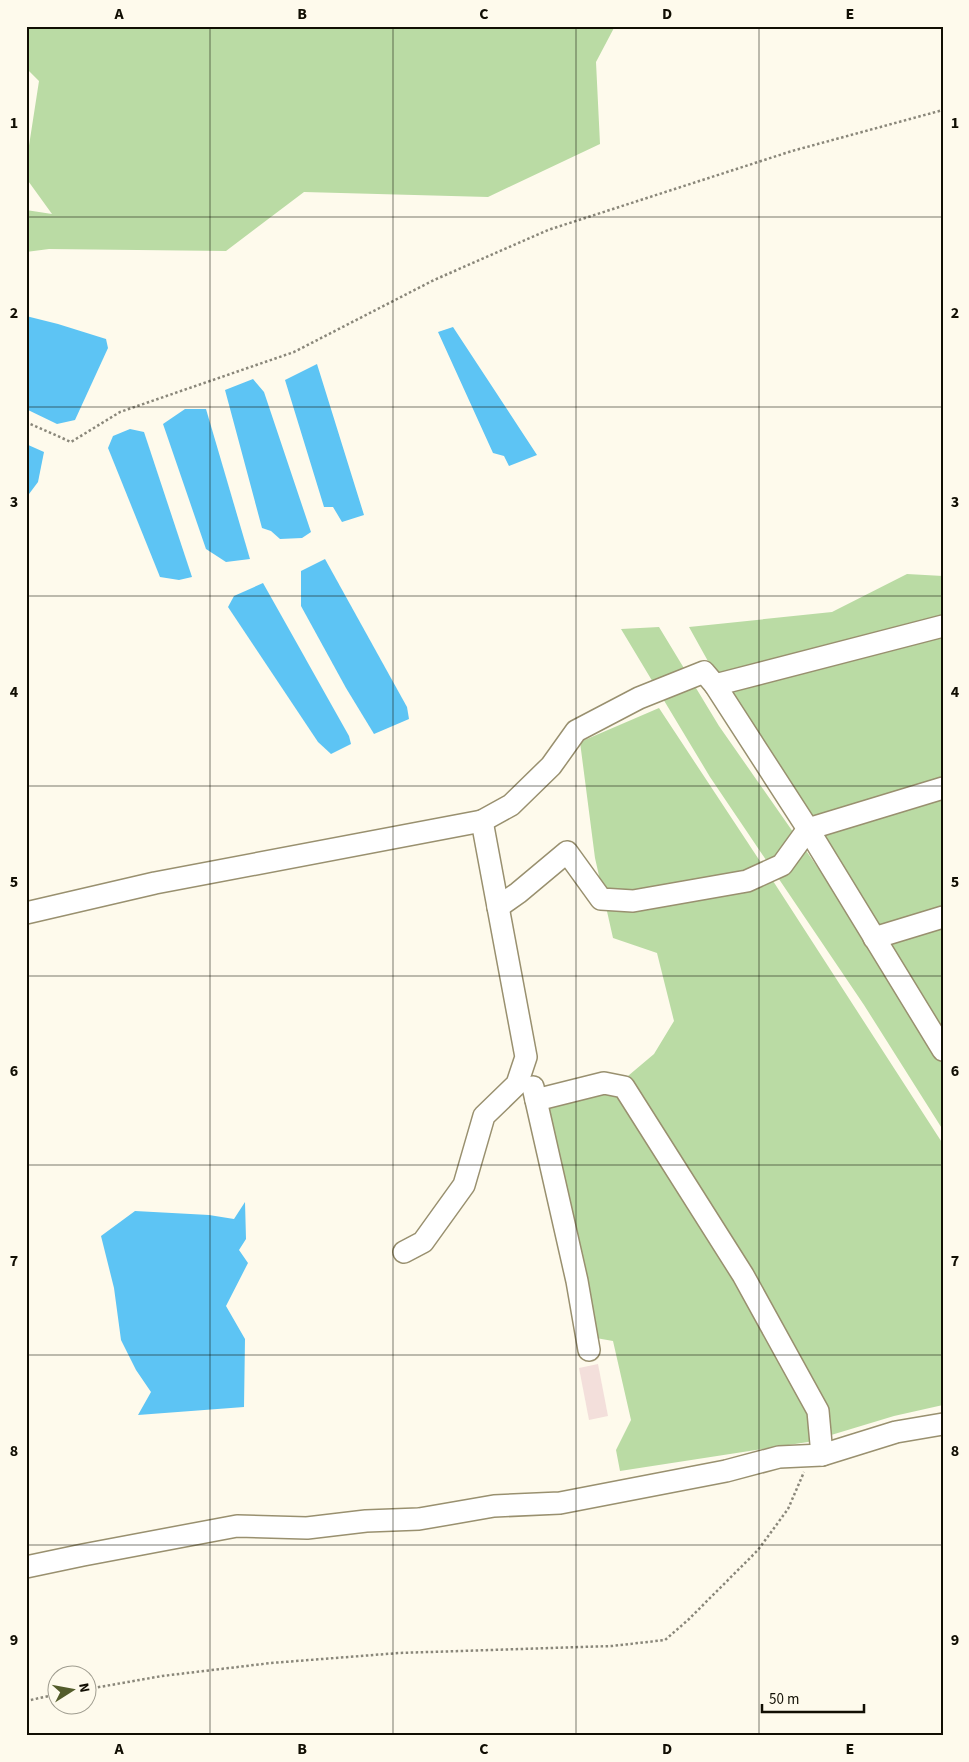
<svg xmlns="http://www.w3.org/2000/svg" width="969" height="1762" viewBox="0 0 969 1762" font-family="'Source Sans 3',sans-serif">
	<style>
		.green { fill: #badba4 }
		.water { fill: #5dc4f4 }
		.building { fill: #f3dfdb }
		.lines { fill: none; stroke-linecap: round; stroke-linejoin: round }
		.minor-casing { stroke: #99906f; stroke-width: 24 }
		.path { stroke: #8a877a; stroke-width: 2.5; stroke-dasharray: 2.5 2.5; stroke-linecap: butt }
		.minor { stroke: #fff; stroke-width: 21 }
		.grid { fill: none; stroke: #110e03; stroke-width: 1; stroke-opacity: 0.55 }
		.neatline { fill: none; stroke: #110e03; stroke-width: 2 }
		.grid-label { font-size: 16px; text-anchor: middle; font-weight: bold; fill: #110e03 }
	</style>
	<rect width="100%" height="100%" fill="#fefaec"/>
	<g class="green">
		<polygon points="26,26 615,26 596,62 600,144 488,197 304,192 226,251 49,249 26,252 26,210 52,214 26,178 26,165 39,81 26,68"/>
		<polygon points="907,574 943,576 943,1044 724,690 689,627 832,612"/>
		<polygon points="659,627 719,726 837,895 943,1063 943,1130 864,1005 710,777 621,629"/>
		<polygon points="659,708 775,884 943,1144 943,1405 894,1416 808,1442 620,1471 616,1450 631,1420 613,1341 596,1338 544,1105 609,1092 654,1054 674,1021 657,953 613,938 595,858 580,742"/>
	</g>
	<g class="water">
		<polygon points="26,316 58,324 106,339 108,348 75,420 57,424 26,409"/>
		<polygon points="453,327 537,455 509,466 504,456 493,453 438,332"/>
		<polygon points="317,364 364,515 342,522 333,507 324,507 285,380"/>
		<polygon points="253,379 264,392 311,532 302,538 280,539 271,531 262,528 225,390"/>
		<polygon points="185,409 206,409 250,559 226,562 206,549 163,424"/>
		<polygon points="130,429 144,432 192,577 179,580 160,577 108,448 113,436"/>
		<polygon points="26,444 44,452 38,482 26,498"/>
		<polygon points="325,559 407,707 409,719 374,734 346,688 301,606 301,571"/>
		<polygon points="263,583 349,736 351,744 331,754 318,742 228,607 234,596"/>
		<polygon points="245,1202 246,1239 239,1250 248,1263 226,1306 245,1339 244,1407 138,1415 151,1392 136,1370 121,1340 114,1288 101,1236 135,1211 209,1215 234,1219"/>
	</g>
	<polygon class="building" points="598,1364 608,1416 589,1420 579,1368"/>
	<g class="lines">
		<g class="minor-casing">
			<g id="minor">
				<polyline points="715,685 943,626"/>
				<polyline points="482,821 511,805 551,766 576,731 639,698 704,672 715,685 808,829 943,1050"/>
				<polyline points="498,907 518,893 567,852 601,899 633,901 747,881 782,865 808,829 943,788"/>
				<polyline points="26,913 155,883 482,821 526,1057 517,1084 484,1116 464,1185 423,1242 404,1252"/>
				<polyline points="874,938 943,917"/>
				<polyline points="533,1087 577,1281 589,1350"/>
				<polyline points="536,1100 604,1083 624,1087 743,1275 818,1411 822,1455"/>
				<polyline points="26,1567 83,1555 237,1526 307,1528 366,1521 419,1519 494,1506 560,1503 726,1471 779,1457 822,1455 896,1432 943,1424"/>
			</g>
		</g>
		<g class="path">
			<polyline points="26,422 71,442 120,412 294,352 434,280 548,230 792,151 943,110"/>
			<polyline points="88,1689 162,1676 271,1663 399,1653 612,1646 665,1640 688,1620 758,1550 788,1509 804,1472"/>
			<polyline points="26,1701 58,1694"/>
		</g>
		<use href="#minor" class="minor"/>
	</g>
	<path class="grid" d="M210 26V1736M393 26V1736M576 26V1736M759 26V1736M26 217H943M26 407H943M26 596H943M26 786H943M26 976H943M26 1165H943M26 1355H943M26 1545H943"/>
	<rect width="969" height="1762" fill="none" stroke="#fefaec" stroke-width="55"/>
	<g transform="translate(72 1690) rotate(79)"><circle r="24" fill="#fefaec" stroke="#9f9c8f"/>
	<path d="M0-4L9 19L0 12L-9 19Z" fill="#535c2b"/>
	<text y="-8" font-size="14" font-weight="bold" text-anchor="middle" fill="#110e03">N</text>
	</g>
	<path d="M762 1704v8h102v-8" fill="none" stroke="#110e03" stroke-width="2.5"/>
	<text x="769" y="1704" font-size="15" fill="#110e03" stroke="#fefaec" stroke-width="4" paint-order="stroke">50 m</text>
	<rect x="28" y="28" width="914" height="1706" class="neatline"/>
	<g class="grid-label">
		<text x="119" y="19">A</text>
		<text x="302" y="19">B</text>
		<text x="484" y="19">C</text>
		<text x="667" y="19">D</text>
		<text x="850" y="19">E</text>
		<text x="14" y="128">1</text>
		<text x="955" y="128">1</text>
		<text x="14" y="318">2</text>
		<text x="955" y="318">2</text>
		<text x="14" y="507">3</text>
		<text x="955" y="507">3</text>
		<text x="14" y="697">4</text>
		<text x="955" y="697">4</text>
		<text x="14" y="887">5</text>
		<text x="955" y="887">5</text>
		<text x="14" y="1076">6</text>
		<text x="955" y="1076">6</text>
		<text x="14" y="1266">7</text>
		<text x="955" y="1266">7</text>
		<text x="14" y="1456">8</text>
		<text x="955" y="1456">8</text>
		<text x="14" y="1645">9</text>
		<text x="955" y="1645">9</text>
		<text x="119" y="1754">A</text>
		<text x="302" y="1754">B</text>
		<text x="484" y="1754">C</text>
		<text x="667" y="1754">D</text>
		<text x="850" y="1754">E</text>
	</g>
</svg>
